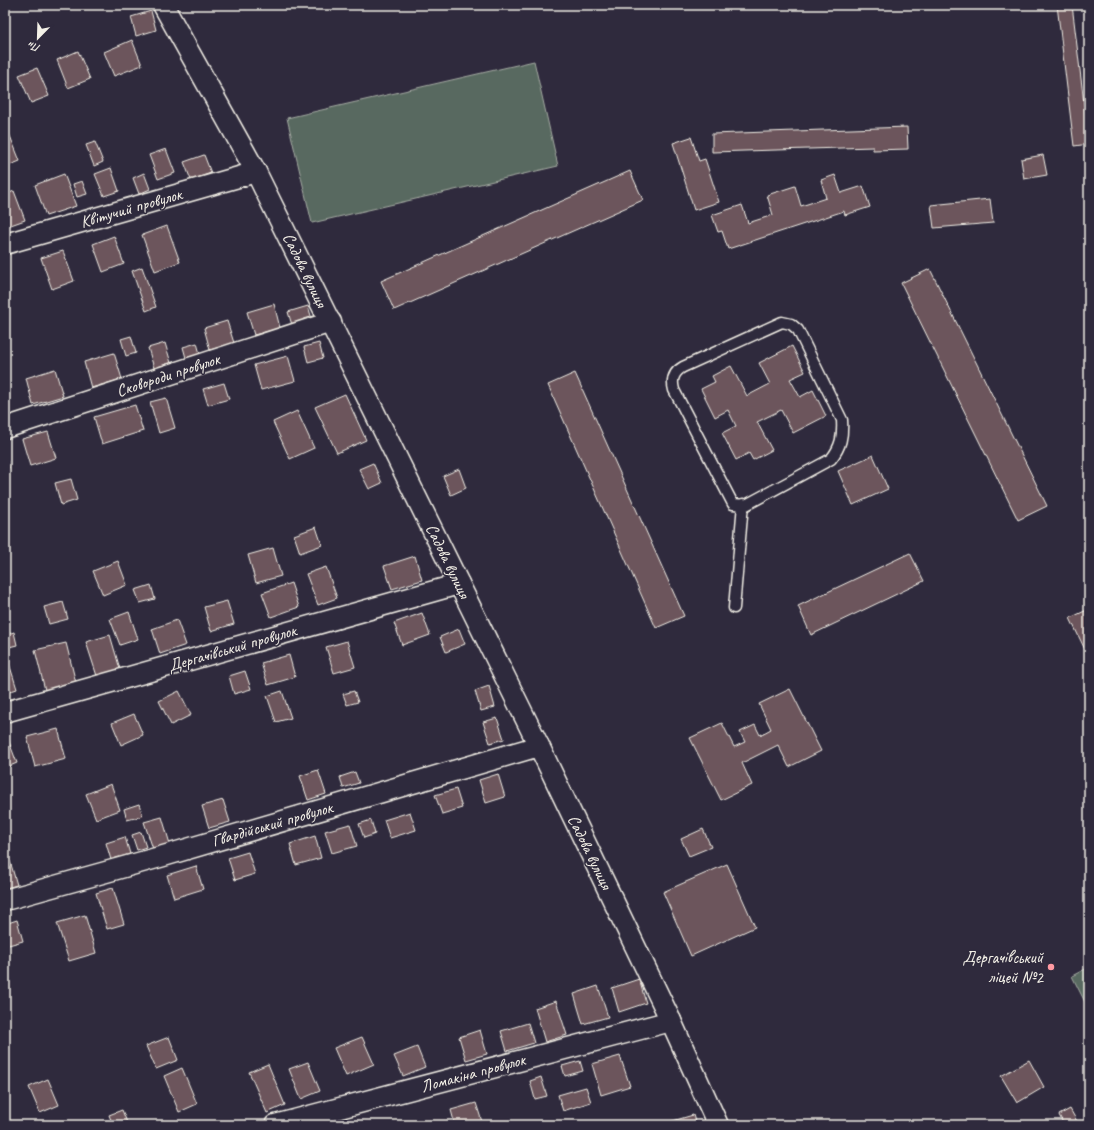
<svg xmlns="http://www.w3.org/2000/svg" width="1094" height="1130" viewBox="0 0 1094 1130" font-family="Caveat,sans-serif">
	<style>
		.green { fill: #596960; stroke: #a6ada4 }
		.building { fill: #6c555c; stroke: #f4f1e8 }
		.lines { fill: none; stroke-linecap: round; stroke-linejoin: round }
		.service-casing { stroke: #f4f1e8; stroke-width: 13 }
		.minor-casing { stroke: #f4f1e8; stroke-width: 23 }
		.service { stroke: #2f2a3d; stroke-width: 10 }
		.minor { stroke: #2f2a3d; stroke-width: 20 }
		.poi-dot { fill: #ff9aa2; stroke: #2f2a3d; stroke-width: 1.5 }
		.labels { text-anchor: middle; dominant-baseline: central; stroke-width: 3; stroke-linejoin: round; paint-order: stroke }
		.street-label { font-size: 17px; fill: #f4f1e8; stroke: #2f2a3d }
		.poi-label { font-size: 17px; fill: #f4f1e8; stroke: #2f2a3d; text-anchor: end }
	</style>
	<rect width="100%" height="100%" fill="#2f2a3d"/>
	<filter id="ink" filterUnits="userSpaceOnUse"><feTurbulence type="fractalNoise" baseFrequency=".025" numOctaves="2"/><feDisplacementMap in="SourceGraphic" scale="8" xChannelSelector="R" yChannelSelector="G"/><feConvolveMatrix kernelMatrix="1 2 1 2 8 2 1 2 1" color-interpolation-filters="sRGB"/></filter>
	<g filter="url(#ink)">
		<g class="green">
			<polygon points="534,61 558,166 312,223 287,118"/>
			<polygon points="1089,967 1089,1010 1072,976"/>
		</g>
		<g class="building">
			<polygon points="1057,5 1072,5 1089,144 1074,146"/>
			<polygon points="151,11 156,30 136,36 131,17"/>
			<polygon points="132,40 142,65 114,76 104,52"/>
			<polygon points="78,51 90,79 68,88 57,60"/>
			<polygon points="37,68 49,96 31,103 19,75"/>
			<polygon points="907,127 908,149 873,150 873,147 712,152 712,134"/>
			<polygon points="8,131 20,161 5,167 5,132"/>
			<polygon points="691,137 699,161 705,159 719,202 694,210 673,143"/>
			<polygon points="95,142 103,162 94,166 86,145"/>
			<polygon points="166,149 175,173 158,179 149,155"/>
			<polygon points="204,155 211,173 191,180 184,162"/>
			<polygon points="1043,155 1047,175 1024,179 1021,159"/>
			<polygon points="111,168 119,191 104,196 95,174"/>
			<polygon points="630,171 643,200 394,310 381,281"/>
			<polygon points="144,173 150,189 139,194 133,178"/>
			<polygon points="64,174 76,206 46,216 35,185"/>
			<polygon points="835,175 841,193 863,186 870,207 845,215 844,211 728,249 722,231 718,232 712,215 742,205 748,223 773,215 767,195 795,186 801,206 826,198 821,180"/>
			<polygon points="82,181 87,194 77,197 73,184"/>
			<polygon points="14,191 25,220 5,227 5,195"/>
			<polygon points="990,199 993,223 934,228 931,205"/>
			<polygon points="167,226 180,262 155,271 142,235"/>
			<polygon points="114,236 124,264 103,272 93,244"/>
			<polygon points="63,251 74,281 52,289 41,258"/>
			<polygon points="142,267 156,307 146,311 132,271"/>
			<polygon points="930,269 1047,506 1018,520 901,283"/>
			<polygon points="274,304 280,328 254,335 247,312"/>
			<polygon points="308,306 312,319 292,325 288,312"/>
			<polygon points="227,321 234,343 210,350 204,328"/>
			<polygon points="131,336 136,353 126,356 121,339"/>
			<polygon points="165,343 171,363 154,368 148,348"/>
			<polygon points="197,343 200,354 186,358 183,347"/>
			<polygon points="319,343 323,358 308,362 304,347"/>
			<polygon points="792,346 805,372 790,379 800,397 813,390 826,416 793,433 781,410 757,422 772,450 753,460 749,453 736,460 722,433 736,426 728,410 715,417 701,389 715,382 712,376 731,366 747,396 770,384 759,363"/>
			<polygon points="114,353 122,379 91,388 84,362"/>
			<polygon points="288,356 295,381 261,390 254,365"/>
			<polygon points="55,369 63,396 33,405 26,378"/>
			<polygon points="575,373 684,616 656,628 548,385"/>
			<polygon points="224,383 229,399 208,405 203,389"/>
			<polygon points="345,394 366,440 337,453 315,407"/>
			<polygon points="166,398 175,428 159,433 150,402"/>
			<polygon points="135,405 143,431 102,444 94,417"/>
			<polygon points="297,411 314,448 290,459 273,422"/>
			<polygon points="48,432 56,458 30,466 22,439"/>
			<polygon points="5,455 9,468 5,469"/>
			<polygon points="873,455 888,489 853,505 838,471"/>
			<polygon points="373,463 382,483 369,489 359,469"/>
			<polygon points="459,469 466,488 451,495 443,476"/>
			<polygon points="71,479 77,500 61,505 55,483"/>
			<polygon points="316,527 322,545 300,553 294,535"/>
			<polygon points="273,548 281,576 256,583 248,555"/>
			<polygon points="910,553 924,581 811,635 798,606"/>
			<polygon points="415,556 422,580 392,589 384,566"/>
			<polygon points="118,561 127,585 103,595 93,571"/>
			<polygon points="326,567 337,598 318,605 306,574"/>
			<polygon points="291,583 299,607 271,617 262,593"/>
			<polygon points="151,585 155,599 140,603 135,590"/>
			<polygon points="227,601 234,624 211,631 204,607"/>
			<polygon points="63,602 68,619 49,624 44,607"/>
			<polygon points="1089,609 1089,658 1070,618"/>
			<polygon points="129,612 138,639 120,645 110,619"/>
			<polygon points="422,613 430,635 402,645 394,623"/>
			<polygon points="177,620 186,645 160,654 152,629"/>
			<polygon points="459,629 465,644 446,652 440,637"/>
			<polygon points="14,632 17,645 5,648 5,635"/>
			<polygon points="110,635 120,669 97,676 86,642"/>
			<polygon points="347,641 355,667 334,673 326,647"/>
			<polygon points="66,643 76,683 45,690 35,650"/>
			<polygon points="289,655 295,677 268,685 261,663"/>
			<polygon points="7,657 17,689 5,693 5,658"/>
			<polygon points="245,671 251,689 234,694 229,676"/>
			<polygon points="489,686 495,707 481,711 475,691"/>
			<polygon points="790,689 821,751 789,767 778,745 742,763 752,785 721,800 690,738 722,723 734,747 745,742 740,732 755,725 760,735 771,729 759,704"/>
			<polygon points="179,691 191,715 171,725 159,701"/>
			<polygon points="282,691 291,718 276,722 267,696"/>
			<polygon points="354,691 358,702 347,705 343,694"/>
			<polygon points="134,714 143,735 121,745 112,723"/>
			<polygon points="497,718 504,739 490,743 483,722"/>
			<polygon points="58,729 66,759 35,767 27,737"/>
			<polygon points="6,734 17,763 5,768 5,735"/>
			<polygon points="318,770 326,794 308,800 300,776"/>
			<polygon points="355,772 359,783 343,788 340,777"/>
			<polygon points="498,774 505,797 486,803 479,780"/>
			<polygon points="111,784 120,810 96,819 86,794"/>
			<polygon points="456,789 462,808 442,814 435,795"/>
			<polygon points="223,800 230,822 209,828 202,806"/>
			<polygon points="139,804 143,816 127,820 124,809"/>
			<polygon points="410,812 416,830 390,838 384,820"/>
			<polygon points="162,817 170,844 153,849 144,822"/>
			<polygon points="371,820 375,834 364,838 359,824"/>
			<polygon points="350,824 357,846 332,853 325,831"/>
			<polygon points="703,829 711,847 689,856 681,839"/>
			<polygon points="141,832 146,847 137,850 132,835"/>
			<polygon points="315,836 321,858 296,865 290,844"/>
			<polygon points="125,837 130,854 111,860 106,843"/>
			<polygon points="248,852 255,874 235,880 228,858"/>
			<polygon points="10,861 17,885 6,888 5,863"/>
			<polygon points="727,864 755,927 691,956 663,892"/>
			<polygon points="196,866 203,889 174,898 167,875"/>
			<polygon points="113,888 124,924 107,929 96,893"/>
			<polygon points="85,915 96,953 69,961 57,923"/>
			<polygon points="17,920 23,941 5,946 5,924"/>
			<polygon points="639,979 646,1003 619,1012 612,988"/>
			<polygon points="598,986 608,1017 583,1024 574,994"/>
			<polygon points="556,1001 567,1035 545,1042 535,1008"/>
			<polygon points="528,1023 534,1043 507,1051 501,1031"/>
			<polygon points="480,1030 487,1054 466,1060 459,1037"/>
			<polygon points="169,1037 178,1060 156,1069 146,1046"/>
			<polygon points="362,1037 374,1064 346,1076 334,1048"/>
			<polygon points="417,1047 425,1067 403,1076 394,1056"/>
			<polygon points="620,1056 630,1086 601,1095 592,1064"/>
			<polygon points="1029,1060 1044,1087 1017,1103 1001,1076"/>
			<polygon points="580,1061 583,1071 565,1076 562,1066"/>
			<polygon points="308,1062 320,1091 301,1099 289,1069"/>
			<polygon points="268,1064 285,1105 267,1113 249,1072"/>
			<polygon points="182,1068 197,1104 179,1112 164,1076"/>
			<polygon points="541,1077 547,1096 535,1099 530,1081"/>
			<polygon points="48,1079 59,1105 40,1113 29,1087"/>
			<polygon points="586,1087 591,1102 563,1111 558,1095"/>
			<polygon points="476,1103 483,1125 455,1125 451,1110"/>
			<polygon points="1070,1109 1079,1125 1064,1125 1059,1115"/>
			<polygon points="122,1110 128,1125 113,1125 109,1115"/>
			<polygon points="693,1115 696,1125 666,1125 666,1123"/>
			<polygon points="436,1122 437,1125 424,1125"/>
		</g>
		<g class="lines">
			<g class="service-casing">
				<g id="service">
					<path d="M782 322 791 324 798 330 842 420C843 436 841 447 831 459L746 505 733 504 674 390C671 379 674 372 683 367Z"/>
					<polyline points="734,608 743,504"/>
				</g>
			</g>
			<g class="minor-casing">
				<g id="minor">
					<polyline points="163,5 256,172 539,746 671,1021 718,1125"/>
					<polyline points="5,244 256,172"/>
					<polyline points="5,428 331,322"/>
					<polyline points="5,712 459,584"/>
					<polyline points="5,900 160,857 539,746"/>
					<polyline points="275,1125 671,1021"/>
				</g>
			</g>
			<use href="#service" class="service"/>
			<use href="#minor" class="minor"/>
		</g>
	</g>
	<circle class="poi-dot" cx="1051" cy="967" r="4"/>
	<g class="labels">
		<g class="street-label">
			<text transform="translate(131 208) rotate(-16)">Квітучий провулок</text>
			<text transform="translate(305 270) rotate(64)">Садова вулиця</text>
			<text transform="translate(168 375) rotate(-18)">Сковороди провулок</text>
			<text transform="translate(448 561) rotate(64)">Садова вулиця</text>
			<text transform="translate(232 648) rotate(-16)">Дергачівський провулок</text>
			<text transform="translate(272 824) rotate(-16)">Гвардійський провулок</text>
			<text transform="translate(590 852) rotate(64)">Садова вулиця</text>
			<text transform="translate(473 1073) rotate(-15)">Ломакіна провулок</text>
		</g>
		<g class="poi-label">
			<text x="1043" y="957">Дергачівський<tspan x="1043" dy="20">ліцей №2</tspan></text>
		</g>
	</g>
	<rect width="1094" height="1130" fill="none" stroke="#2f2a3d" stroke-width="20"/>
	<rect x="10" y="10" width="1074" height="1110" fill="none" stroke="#f4f1e8" stroke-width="1.5" filter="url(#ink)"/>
	<g transform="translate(38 38) rotate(203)" stroke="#2f2a3d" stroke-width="3" paint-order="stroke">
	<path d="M0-3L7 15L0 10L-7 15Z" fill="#f4f1e8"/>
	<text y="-6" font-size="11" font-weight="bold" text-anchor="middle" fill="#f4f1e8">Пн</text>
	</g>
</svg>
